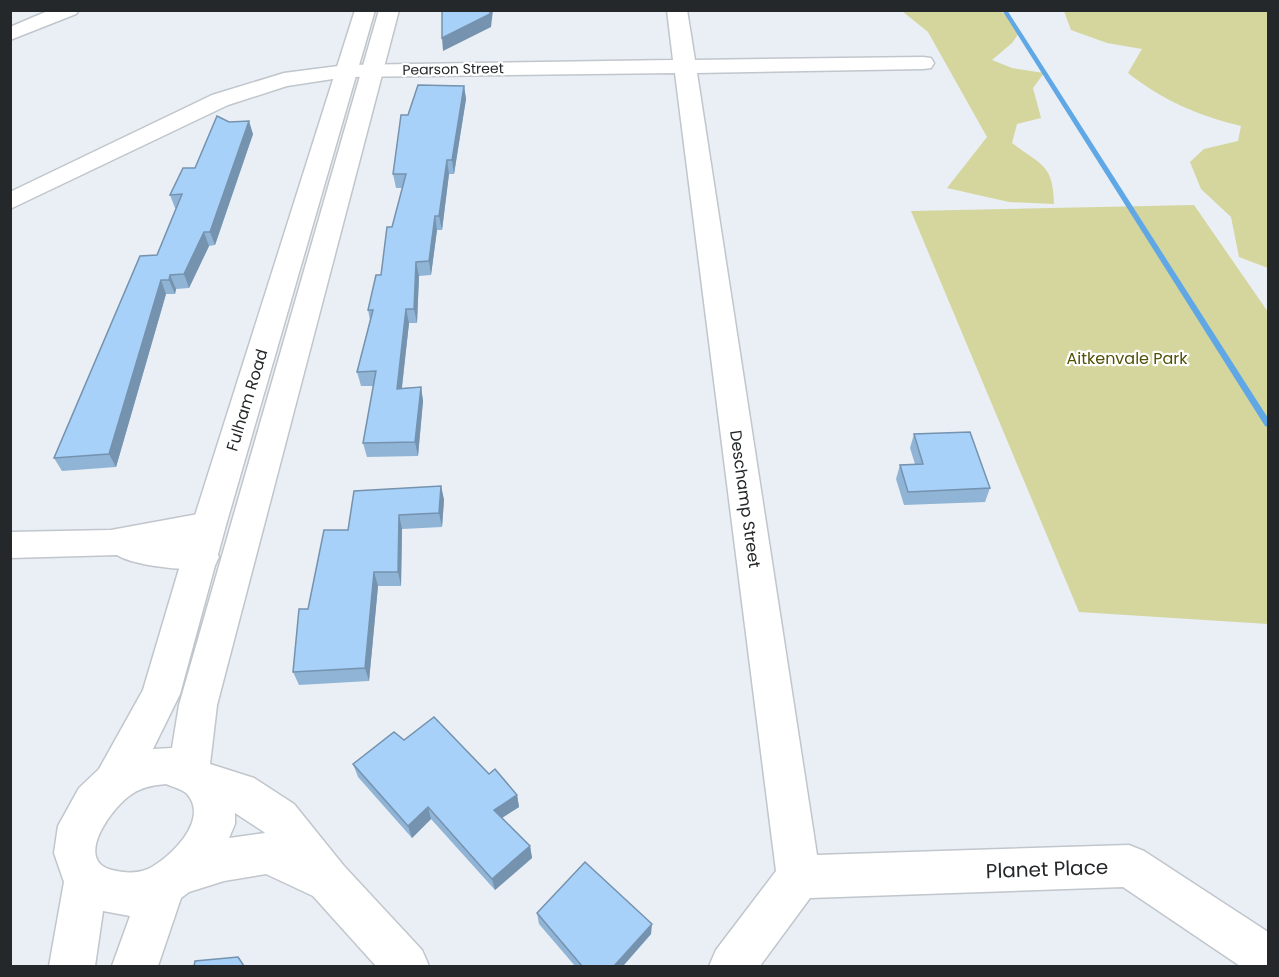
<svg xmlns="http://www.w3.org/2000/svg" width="1279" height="977" viewBox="0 0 1279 977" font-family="Poppins,sans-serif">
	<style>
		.green { fill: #d4d69d }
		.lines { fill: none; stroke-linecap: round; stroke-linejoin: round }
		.stream { fill: #60a7e6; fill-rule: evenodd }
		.minor-casing { stroke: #c0c6cc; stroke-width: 3 }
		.tertiary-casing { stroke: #c0c6cc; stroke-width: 3 }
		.minor { fill: #fff; fill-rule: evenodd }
		.tertiary { fill: #fff; fill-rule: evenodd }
		.wall { fill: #90b4d5 }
		.shaded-wall { fill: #7592ae }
		.building { fill: #a7d1f8; stroke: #7592ae; stroke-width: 1.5 }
		.labels { text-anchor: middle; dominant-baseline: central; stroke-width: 4.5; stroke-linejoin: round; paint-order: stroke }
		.far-street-label { font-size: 14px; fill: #25282a; stroke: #fff }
		.park-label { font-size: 16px; fill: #515107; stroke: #fff }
		.street-label { font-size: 16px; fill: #25282a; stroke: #fff }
		.near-street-label { font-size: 20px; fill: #25282a; stroke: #fff }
	</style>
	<rect width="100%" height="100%" fill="#e9eff5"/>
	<g class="green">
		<path d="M998 10 1008 16 1019 33 1012 43 992 60 1012 68 1044 73 1033 88 1041 118 1017 124 1012 143C1042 166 1053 164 1054 204L1009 202 947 188 987 137 928 32 902 11Z"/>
		<path d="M1064 11H1268V268L1239 257 1231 217 1201 189 1190 162 1204 149 1238 141 1241 126C1199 116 1162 100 1128 73L1142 49 1107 43 1071 30Z"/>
		<polygon points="1194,205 1268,312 1268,624 1079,612 911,211"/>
	</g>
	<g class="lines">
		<polygon class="stream" points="1002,10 1007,10 1268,418 1268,427 1265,426"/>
		<g class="minor-casing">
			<g id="minor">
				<polygon points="50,10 79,10 76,14 10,40 10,27"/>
				<polygon points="667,10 687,10 695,60 923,57 931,58 934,63 931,68 923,69 697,73 817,855 1129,845 1144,851 1268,932 1268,966 1240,966 1123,887 810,898 760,966 709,966 716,950 776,871 675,73 346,77 287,86 228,105 10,209 10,192 212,95 284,73 346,65 673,60"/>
				<path d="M209 512 221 516 226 525 221 534 190 542 214 547 219 557 214 567C195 573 134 566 117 555L10 558V532L111 530Z"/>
			</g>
		</g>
		<g class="tertiary-casing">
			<path id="tertiary" d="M355 10H375L226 525 180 694 153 749 172 748 179 705 379 10H399L217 705 210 764 254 778 294 804 344 866 422 950 429 966H376L313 896 266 874 224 881 189 892 181 898 158 966H112L130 916 103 911 95 966H49L64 882 54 853 58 826 79 788 99 769 143 690 192 525ZM166 784C173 787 182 789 187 794 210 820 170 858 148 869 136 874 124 873 112 870 72 860 114 805 132 794 142 787 154 785 166 784ZM235 813 264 832 265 833 229 838 235 824Z"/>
		</g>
		<use href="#minor" class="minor"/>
		<use href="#tertiary" class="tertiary"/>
	</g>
	<g class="wall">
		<polygon points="464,86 466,99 454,174 449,174 442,230 437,230 431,275 419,276 417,323 409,323 402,388 421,387 423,401 418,456 367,457 363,443 373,386 361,386 357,372 370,320 368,310 381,275 402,188 396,188 393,174 408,115"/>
		<polygon points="253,134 215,245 209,246 189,288 176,289 175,294 166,294 116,467 62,471 54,458 157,255 177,208 175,208 170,195 195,168"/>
		<polygon points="914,434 990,488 985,502 904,505 896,479 900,465 915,464 910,448"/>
		<polygon points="441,486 444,500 442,527 402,529 401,586 378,586 369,681 299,685 293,672 308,609 348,530"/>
		<polygon points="404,740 489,774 517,795 519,807 502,818 530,846 532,858 495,890 431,819 412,838 358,777 353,764"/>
		<polygon points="537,913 651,934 623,966 575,966 539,924"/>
	</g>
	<g class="shaded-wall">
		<polygon points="490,10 493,10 491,27 443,51 442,38"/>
		<polygon points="464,86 466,99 454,174 452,160"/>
		<polygon points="249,121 253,134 215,245 210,232"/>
		<polygon points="447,160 449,174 442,230 439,216"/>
		<polygon points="435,216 437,230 431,275 429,261"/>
		<polygon points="204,232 209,246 189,288 184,274"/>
		<polygon points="416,262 419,276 417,323 414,309"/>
		<polygon points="170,275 176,289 175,294 169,280"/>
		<polygon points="161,280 166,294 116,467 109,454"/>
		<polygon points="406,309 409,323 400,403 397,389"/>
		<polygon points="421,387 423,401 418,456 415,442"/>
		<polygon points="441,486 444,500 442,527 439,513"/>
		<polygon points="399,515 402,529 401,586 398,572"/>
		<polygon points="374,572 378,586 369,681 365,668"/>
		<polygon points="517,795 519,807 497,821 494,810"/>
		<polygon points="428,807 431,819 412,838 408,826"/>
		<polygon points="530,846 532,858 495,890 492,879"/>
		<polygon points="652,924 651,934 623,966 614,966"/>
	</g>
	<g class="building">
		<polygon points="442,10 490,10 490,14 442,38"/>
		<polygon points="418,85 464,86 452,160 447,160 439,216 435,216 429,261 416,262 414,309 406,309 397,389 421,387 415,442 363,443 376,371 357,372 373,310 368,310 376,275 381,275 387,227 392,227 406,174 393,174 401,115 408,115"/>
		<polygon points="217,116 229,122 249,121 210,232 204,232 184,274 170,275 169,280 161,280 109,454 54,458 140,256 157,255 182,194 170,195 183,168 195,168"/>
		<polygon points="970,432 990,488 908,492 900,465 923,464 914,434"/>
		<polygon points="441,486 439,513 399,515 398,572 374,572 365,668 293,672 299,609 308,609 324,530 348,530 354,491"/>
		<polygon points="434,717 489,774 495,769 517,795 494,810 530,846 492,879 428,807 408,826 353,764 394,732 404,740"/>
		<polygon points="585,862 652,924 614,966 582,966 537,913"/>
		<polygon points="238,957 244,966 194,966 195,961"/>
	</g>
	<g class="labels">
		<g class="far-street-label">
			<text transform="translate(453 69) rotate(-1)">Pearson Street</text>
		</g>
		<g class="park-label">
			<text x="1127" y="358">Aitkenvale Park</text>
		</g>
		<g class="street-label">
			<text transform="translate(247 400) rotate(-73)">Fulham Road</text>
			<text transform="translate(745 499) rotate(82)">Deschamp Street</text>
		</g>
		<g class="near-street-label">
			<text transform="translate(1047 869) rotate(-2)">Planet Place</text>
		</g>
	</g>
	<rect width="1279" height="977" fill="none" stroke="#25282a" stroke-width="24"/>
</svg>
